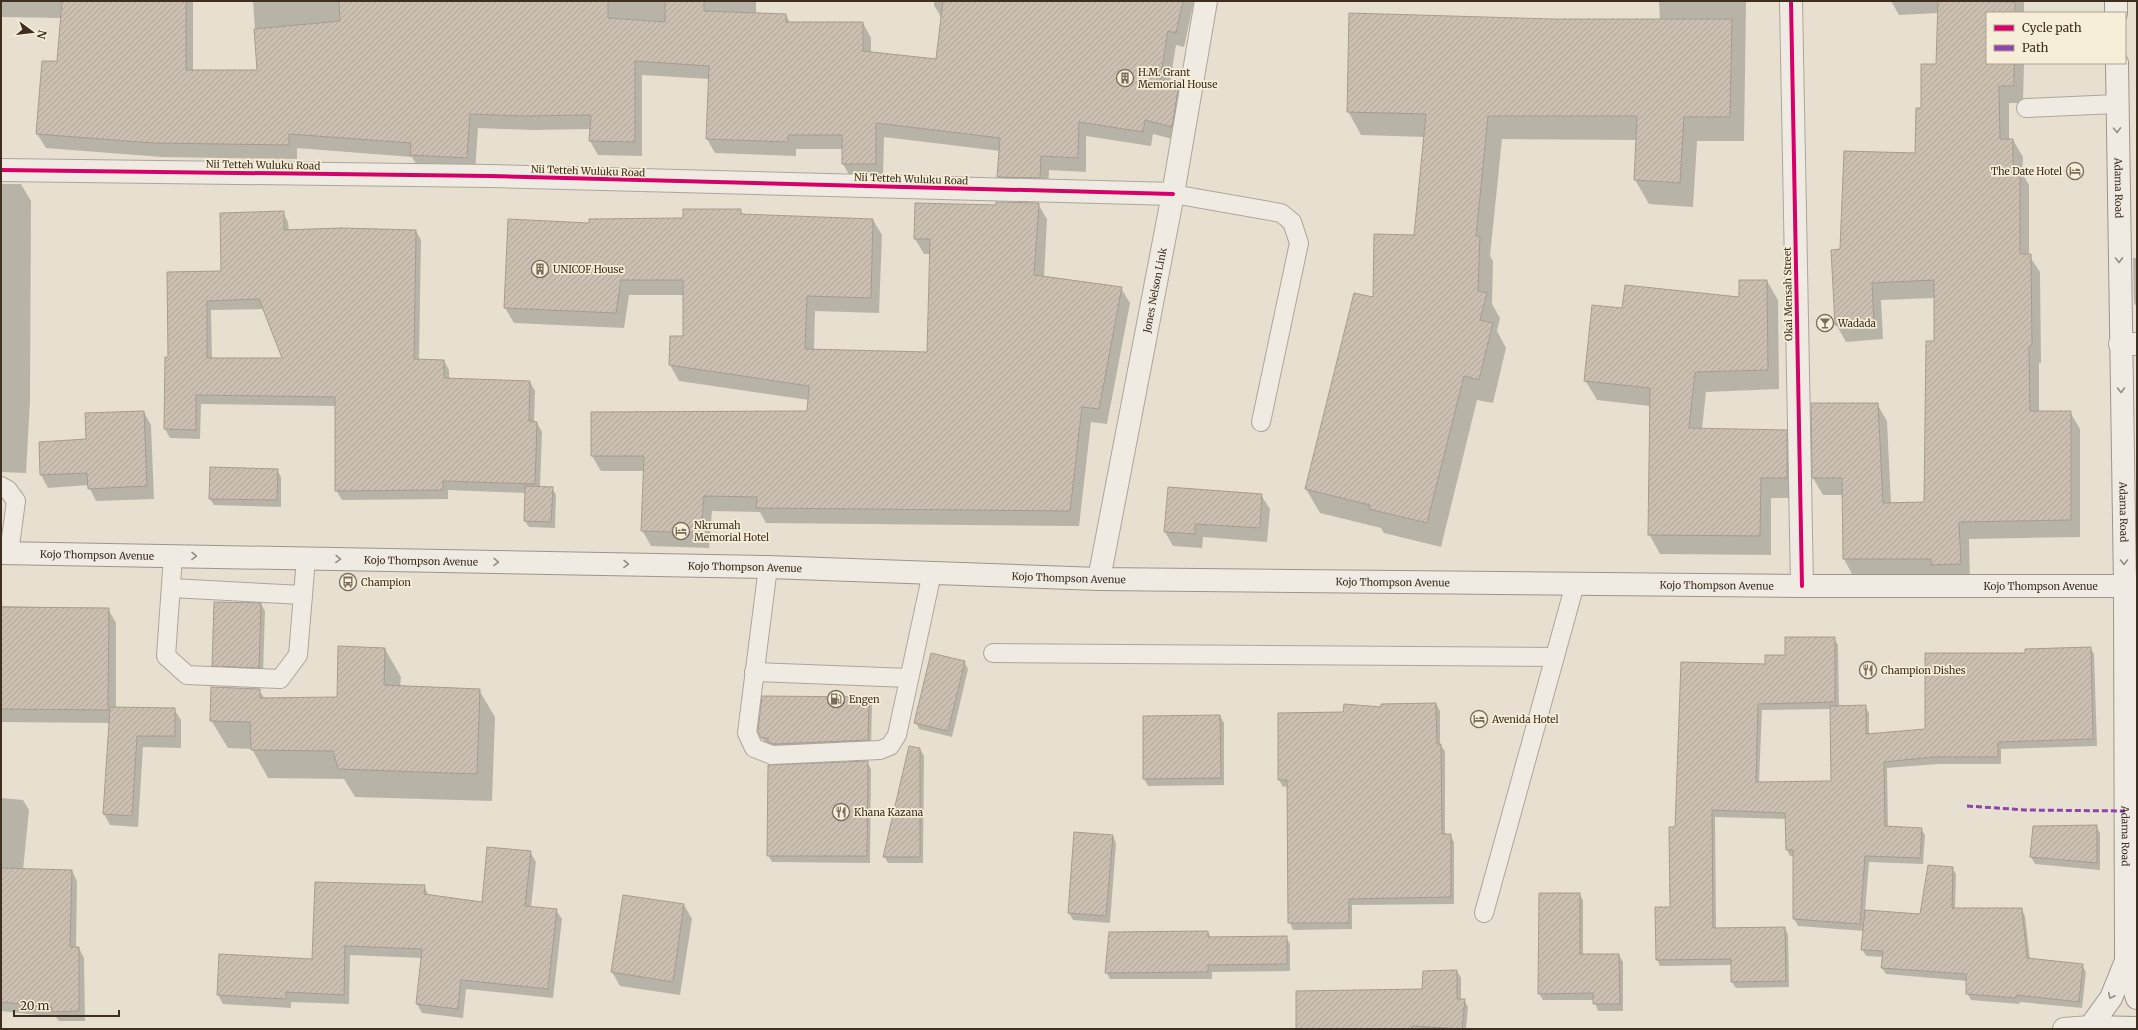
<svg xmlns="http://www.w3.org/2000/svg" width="2138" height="1030" viewBox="0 0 2138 1030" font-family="Merriweather,serif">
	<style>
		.shadow { fill: #0003; fill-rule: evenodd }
		.building { fill: url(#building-hatch); stroke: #a89c90; fill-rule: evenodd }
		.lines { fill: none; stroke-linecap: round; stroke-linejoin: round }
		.service-casing { stroke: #ada599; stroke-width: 20 }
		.minor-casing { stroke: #ada599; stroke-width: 24 }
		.secondary-casing { stroke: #9c958a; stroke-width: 24 }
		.service { stroke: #efebe3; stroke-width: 18 }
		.minor { stroke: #efebe3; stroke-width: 22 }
		.secondary { stroke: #efebe3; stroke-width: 22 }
		.quiet { stroke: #8e44ad; stroke-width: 3; stroke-dasharray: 6 3; stroke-linecap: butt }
		.cycleway-casing { stroke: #f7eed8; stroke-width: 6 }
		.cycleway { stroke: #d6006c; stroke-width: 4 }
		.oneway { stroke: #968c82 }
		.labels { text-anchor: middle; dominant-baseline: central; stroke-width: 3.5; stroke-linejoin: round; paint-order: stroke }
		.poi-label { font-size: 10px; fill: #3d2e20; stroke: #f7eed8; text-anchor: start }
		.street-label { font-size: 10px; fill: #3d2e20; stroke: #f7eed8 }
	</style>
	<defs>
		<pattern id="building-hatch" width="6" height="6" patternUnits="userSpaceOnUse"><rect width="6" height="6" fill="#cbbfb2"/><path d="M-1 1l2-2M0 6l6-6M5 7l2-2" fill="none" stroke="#afa499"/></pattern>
	</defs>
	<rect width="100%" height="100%" fill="#e7e0d1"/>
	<g class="shadow">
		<polygon points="1,1 193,1 193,71 258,71 253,1 756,1 756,14 786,15 790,23 863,23 871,38 871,53 937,60 942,19 934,5 934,1 1194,1 1184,47 1176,45 1169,89 1177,91 1186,106 1180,141 1153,134 1151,146 1086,136 1086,172 1049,170 1048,192 1006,191 998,177 1000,151 884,137 883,178 851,178 843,164 843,149 796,149 796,156 715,153 707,139 710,79 642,75 642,156 598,155 590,141 591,129 532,130 478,128 475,172 419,169 412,157 297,148 297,159 162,157 46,148 37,134 57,62 61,18 1,17"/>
		<polygon points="1659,1 1746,1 1744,141 1697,141 1693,207 1649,204 1635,180 1637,140 1502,139 1490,256 1493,261 1492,304 1500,318 1497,331 1506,348 1493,403 1477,400 1441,547 1384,533 1381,528 1320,513 1306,489 1354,294 1373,299 1415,236 1425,137 1361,135 1348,111 1552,20 1660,20"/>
		<polygon points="1891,1 2024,1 2024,13 1987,13 1987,63 2024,63 2023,103 2009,103 2009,140 2013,140 2023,157 2022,173 2029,185 2029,255 2040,272 2041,363 2039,363 2039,412 2070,412 2080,429 2080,537 1969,539 1970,581 1853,576 1844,559 1843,495 1823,495 1813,478 1812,404 1877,404 1887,421 1891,504 1925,503 1935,342 1935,298 1881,300 1883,339 1846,342 1836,324 1841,250 1916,154 1922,109 1937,65 1939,13 1899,15"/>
		<polygon points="1,184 21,184 31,201 30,401 26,473 1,472"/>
		<polygon points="1038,204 1047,219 1044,277 1121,288 1130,303 1107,424 1091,422 1079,526 766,523 760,512 712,511 709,548 651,546 642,530 645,471 601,471 592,456 808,412 809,400 679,381 670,365 671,337 684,337 684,295 629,295 624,328 514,323 505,308 590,224 684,220 740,210 743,215 873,220 882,235 879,313 815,311 814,350 928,353 931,254 924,254 915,239 997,206"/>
		<path d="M283 212 288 222 289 231H416L421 240 419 360 444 361 449 370V379L530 382 535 391 534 423H537L542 432 540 488H552L556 495 555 528 529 527 525 521 526 493 448 490V499L342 500 336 490V406L201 404 200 439 170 438 165 429 169 358 222 272ZM264 309 284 359H212L211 310Z"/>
		<polygon points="2133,258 2137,258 2137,307 2134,303"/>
		<polygon points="1767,281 1778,300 1779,389 1706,392 1702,429 1786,431 1797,450 1798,498 1771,498 1771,555 1660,554 1649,534 1650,406 1597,400 1585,380 1623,309 1740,298"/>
		<polygon points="144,412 151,425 154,499 96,501 88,485 48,488 41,475 40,443 87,440"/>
		<polygon points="277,470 281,477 281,507 214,505 210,499"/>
		<polygon points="1261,495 1270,509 1267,542 1203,537 1202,548 1173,546 1165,532"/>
		<polygon points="261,604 265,611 263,674 217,672 213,665"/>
		<polygon points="1,606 108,609 116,623 116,708 174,709 181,720 181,748 143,747 138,827 110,825 104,814 110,723 1,722"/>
		<path d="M1834 638 1838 645 1839 707 1865 706 1869 713V735L1926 730 2026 654 2090 648 2094 654 2097 746 2001 749V764H1938L1887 768 1888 827 1921 829 1925 835 1923 864 1869 862 1865 911 1920 915 1952 868 1956 874 1955 909H2021L2025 916 2030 959 2082 965 2086 972 2082 1008 2020 1002 2019 1004 1971 1000 1967 993V981L1886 974 1882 968 1883 957 1866 956 1862 949 1864 931 1798 926 1794 919V856H1790L1787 850 1786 819 1715 817 1716 929 1785 928 1788 935 1789 987 1736 988 1732 982V965L1660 966 1657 959 1671 908 1676 828 1766 665 1786 656ZM1831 709 1832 782 1759 783 1762 710Z"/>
		<polygon points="385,649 401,677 400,687 479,690 495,717 492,801 355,797 344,779 268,778 252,749 228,748 211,720 259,690 265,699 338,698"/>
		<polygon points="964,662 968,669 952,737 919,729 916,723"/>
		<polygon points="868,698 872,705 871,747 773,749 771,745 766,744 762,738"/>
		<polygon points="1436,704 1440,711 1440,745 1445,751 1445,835 1450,835 1454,842 1454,904 1352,905 1352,929 1293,930 1290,923 1288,786 1283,787 1279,780 1344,713"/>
		<polygon points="1220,716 1224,723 1224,785 1148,786 1144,779 1144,717"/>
		<polygon points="920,749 924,756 923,863 888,863 884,856"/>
		<polygon points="867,762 871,769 870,863 772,862 768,855"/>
		<polygon points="1,798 23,800 29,810 23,870 72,871 77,881 76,948 79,948 84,958 85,1021 59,1021 56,1017 1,1011"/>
		<polygon points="2096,826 2100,833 2100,870 2035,864 2031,857"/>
		<polygon points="1075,833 1113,836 1116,843 1110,923 1073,920 1069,913"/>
		<polygon points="530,852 536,862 531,907 556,910 562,919 553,998 466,989 463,1018 422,1013 417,1004 422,958 350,955 349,1004 291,1002 291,1008 223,1004 218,995 313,960 424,886 429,896 482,903"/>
		<polygon points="1579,894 1583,900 1583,955 1619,955 1623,962 1623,1011 1598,1011 1594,1000 1543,1000 1539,993"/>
		<polygon points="684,905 692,919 680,995 620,986 612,972"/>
		<polygon points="1208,932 1211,938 1286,937 1290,944 1290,971 1212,972 1212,979 1110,979 1106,972"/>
		<polygon points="1457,971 1461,978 1461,1000 1464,1000 1468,1007 1466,1029 1298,1029 1423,990"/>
	</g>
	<g class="building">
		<polygon points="62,1 186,1 186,70 257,70 254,29 340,21 339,1 608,1 608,18 665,22 665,1 704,1 704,11 786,14 786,22 863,22 863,51 936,59 943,1 1183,1 1176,33 1168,31 1159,85 1178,90 1172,127 1145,120 1143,132 1079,122 1078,158 1041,156 1040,178 997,177 1000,138 876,123 876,164 842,164 842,135 788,135 788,142 706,139 709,66 635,61 635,142 589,141 591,115 523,116 470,114 467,158 410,155 411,143 289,134 289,145 153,143 36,134 42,61 57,61"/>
		<polygon points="1938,1 2015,2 2015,13 1987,13 1987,63 2014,63 2014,86 1999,86 2000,139 2013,139 2013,167 2020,167 2020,254 2031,254 2032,346 2029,346 2030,411 2071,411 2071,520 1959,522 1961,564 1931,565 1931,559 1843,559 1842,478 1812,478 1811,403 1878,403 1883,503 1924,502 1926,341 1934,341 1934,280 1872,283 1874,323 1835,325 1831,250 1840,249 1844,151 1915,153 1916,108 1921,108 1921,64 1936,64"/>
		<polygon points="1349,13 1552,19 1732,19 1730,117 1684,117 1680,183 1634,180 1637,116 1488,116 1476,236 1480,236 1478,291 1487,293 1480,320 1493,323 1479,380 1464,376 1427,523 1369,509 1370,505 1305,489 1354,293 1373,297 1374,234 1414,235 1426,114 1347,112"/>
		<polygon points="996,202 1039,203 1034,275 1122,287 1099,409 1082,407 1070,511 756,508 757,497 704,496 701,533 641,531 644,456 591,456 591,412 807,411 809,386 669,365 670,336 683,336 683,280 621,280 616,313 504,308 508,219 589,223 589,219 683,218 683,209 741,209 741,214 873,219 871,298 807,296 805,349 927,352 930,239 914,239 915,203 996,205"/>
		<path d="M284 211V230L341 228 416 230 414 359 444 360V378L530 381 529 421 537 422 535 484 443 481V490L335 491V397L196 395V430L164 429 165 357H168L167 272 221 271 220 213ZM259 299 282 358H207V301Z"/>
		<polygon points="1739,280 1767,280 1768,370 1695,372 1689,428 1787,430 1787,478 1761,478 1760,536 1648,535 1650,388 1584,381 1592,305 1622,308 1625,285 1739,297"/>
		<polygon points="144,411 147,486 88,489 87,473 40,475 39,442 86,439 85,413"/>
		<polygon points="210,467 278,469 277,500 209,499"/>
		<polygon points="525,486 553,487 551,522 524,521"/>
		<polygon points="1168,487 1262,494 1260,528 1195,524 1195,534 1164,532"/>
		<polygon points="214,602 261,603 259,668 212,666"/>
		<polygon points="1,607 109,608 108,710 1,709"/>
		<polygon points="1785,637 1835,637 1835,702 1758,704 1756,782 1831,781 1830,706 1866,705 1866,734 1925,729 1925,653 2025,653 2025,649 2091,647 2093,739 1998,742 1998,757 1934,757 1884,762 1885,826 1922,828 1920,858 1865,856 1860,924 1793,919 1793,850 1786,850 1785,813 1712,810 1713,928 1785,927 1786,981 1731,982 1731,959 1656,960 1655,907 1670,907 1669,827 1675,827 1681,662 1765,664 1765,655 1785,655"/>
		<polygon points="338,646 385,648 384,685 480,689 477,774 338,769 333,751 251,750 250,722 210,721 211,687 260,689 260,698 337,697"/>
		<polygon points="931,653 965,661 948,731 914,723"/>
		<polygon points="762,696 869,697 868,740 774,744 768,742 768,738 761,738 758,731"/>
		<polygon points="1436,703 1437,744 1441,744 1442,834 1451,834 1451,897 1349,899 1349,923 1288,923 1287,780 1278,780 1278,713 1343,712 1344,704 1381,707 1381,704"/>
		<polygon points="110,707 175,708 175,736 137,736 132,816 103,814"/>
		<polygon points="1220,715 1221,778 1143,779 1143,716"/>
		<polygon points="909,746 920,748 920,857 883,857"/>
		<polygon points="868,761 867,856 767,856 768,765"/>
		<polygon points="2097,825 2097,863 2030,857 2033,826"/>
		<polygon points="1074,832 1113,835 1106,916 1068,913"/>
		<polygon points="487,847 531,851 525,906 557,909 548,989 461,980 458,1009 416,1004 422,949 345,946 344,995 286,992 286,999 217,995 219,954 312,959 315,882 425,885 424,894 482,902"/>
		<polygon points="1928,865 1953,867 1952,908 2022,908 2027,958 2083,964 2079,1002 2016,995 2016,998 1966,994 1966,974 1881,968 1883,951 1861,950 1865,910 1920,914"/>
		<polygon points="1,868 72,870 70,947 79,947 79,1011 52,1012 52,1007 1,1002"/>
		<polygon points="1539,893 1580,893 1580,954 1619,954 1620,1004 1593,1004 1593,993 1538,994"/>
		<polygon points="623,895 684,904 673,982 611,972"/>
		<polygon points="1208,931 1208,937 1287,936 1287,964 1208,965 1208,972 1105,973 1109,932"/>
		<polygon points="1457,970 1457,999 1465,999 1462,1029 1412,1026 1412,1029 1296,1029 1296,991 1422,989 1423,971"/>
	</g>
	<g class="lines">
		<g class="service-casing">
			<g id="service">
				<polyline points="2026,108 2117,104"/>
				<polyline points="1173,194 1281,213 1292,222 1299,243 1261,422"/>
				<polyline points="1,486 8,490 16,501 9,553"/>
				<polyline points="173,556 166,656 187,675 280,679 298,655 306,559"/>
				<polyline points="768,567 747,733 754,748 772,755 880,750 890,746 897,735 932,573"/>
				<polyline points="171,588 303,595"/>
				<polyline points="993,653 1555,657"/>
				<polyline points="754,672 909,678"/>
				<polyline points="1484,913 1575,584"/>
			</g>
		</g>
		<g class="minor-casing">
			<g id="minor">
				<polyline points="1791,1 1802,586"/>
				<polyline points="1,170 490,176 1173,194"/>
				<polyline points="2120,344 2137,344"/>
				<path id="s1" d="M1099 579 1173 194 1206 1"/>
				<polyline points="2064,1029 2090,1027"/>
			</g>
		</g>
		<g class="secondary-casing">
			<g id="secondary">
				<polyline points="2116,1 2116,13"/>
				<path id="s2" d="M2117 63 2125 586 2126 961 2137 998"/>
				<path id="s3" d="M1 553 768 567 1099 579 1802 586H2137"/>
				<polyline points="2090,1027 2111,998 2126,961"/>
				<polyline points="2090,1027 2137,1028"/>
			</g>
		</g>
		<use href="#service" class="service"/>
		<use href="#minor" class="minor"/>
		<use href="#secondary" class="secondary"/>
		<polyline class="quiet" points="1967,806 2026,810 2125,811"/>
		<g class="cycleway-casing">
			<g id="cycleway">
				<polyline points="1791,1 1802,586"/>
				<polyline points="1,170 490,176 1173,194"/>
			</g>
		</g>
		<use href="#cycleway" class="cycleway"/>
	</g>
	<defs><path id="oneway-chevron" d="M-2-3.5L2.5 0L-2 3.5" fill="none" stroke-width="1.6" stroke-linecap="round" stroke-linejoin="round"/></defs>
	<g class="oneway">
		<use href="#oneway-chevron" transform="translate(2117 130) rotate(89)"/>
		<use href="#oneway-chevron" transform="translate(2119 260) rotate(89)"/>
		<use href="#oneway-chevron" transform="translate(2121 390) rotate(89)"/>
		<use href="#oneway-chevron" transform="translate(194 556) rotate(1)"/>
		<use href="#oneway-chevron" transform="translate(338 559) rotate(1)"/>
		<use href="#oneway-chevron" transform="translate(496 562) rotate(1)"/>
		<use href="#oneway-chevron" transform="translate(2124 562) rotate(89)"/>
		<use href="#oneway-chevron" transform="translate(626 564) rotate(1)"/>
		<use href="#oneway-chevron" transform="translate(2111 996) rotate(116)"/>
	</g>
	<defs>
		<g id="building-ring" transform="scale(0.9)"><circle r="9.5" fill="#f7eed8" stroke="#786c5e" stroke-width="1.5"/><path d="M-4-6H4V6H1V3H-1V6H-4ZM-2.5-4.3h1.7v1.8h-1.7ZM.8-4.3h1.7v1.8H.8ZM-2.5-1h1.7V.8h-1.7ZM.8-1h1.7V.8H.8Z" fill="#786c5e"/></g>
		<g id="hotel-ring" transform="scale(0.9)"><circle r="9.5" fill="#f7eed8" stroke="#786c5e" stroke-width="1.5"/><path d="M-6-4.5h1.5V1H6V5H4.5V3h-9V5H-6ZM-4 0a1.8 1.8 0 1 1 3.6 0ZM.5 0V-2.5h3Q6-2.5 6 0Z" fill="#786c5e"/></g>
		<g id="bar-ring" transform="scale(0.9)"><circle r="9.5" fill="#f7eed8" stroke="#786c5e" stroke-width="1.5"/><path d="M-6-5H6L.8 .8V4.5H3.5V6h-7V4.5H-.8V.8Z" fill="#786c5e"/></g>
		<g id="bus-ring" transform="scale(0.9)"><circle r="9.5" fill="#f7eed8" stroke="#786c5e" stroke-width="1.5"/><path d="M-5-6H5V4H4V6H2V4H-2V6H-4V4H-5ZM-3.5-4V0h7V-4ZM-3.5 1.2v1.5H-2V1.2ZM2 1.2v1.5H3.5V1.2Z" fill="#786c5e"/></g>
		<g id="restaurant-ring" transform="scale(0.9)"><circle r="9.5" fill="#f7eed8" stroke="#786c5e" stroke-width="1.5"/><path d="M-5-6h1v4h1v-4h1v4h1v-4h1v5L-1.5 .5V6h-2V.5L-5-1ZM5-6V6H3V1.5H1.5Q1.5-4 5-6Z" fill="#786c5e"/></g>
		<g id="fuel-ring" transform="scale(0.9)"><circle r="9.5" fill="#f7eed8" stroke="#786c5e" stroke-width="1.5"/><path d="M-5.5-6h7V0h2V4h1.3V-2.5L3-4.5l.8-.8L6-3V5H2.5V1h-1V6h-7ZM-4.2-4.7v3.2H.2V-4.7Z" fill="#786c5e"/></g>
	</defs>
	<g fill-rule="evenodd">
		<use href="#building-ring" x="1125" y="78"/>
		<use href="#hotel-ring" x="2075" y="171"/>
		<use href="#building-ring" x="540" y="269"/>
		<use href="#bar-ring" x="1825" y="323"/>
		<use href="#hotel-ring" x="681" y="531"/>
		<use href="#bus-ring" x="348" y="582"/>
		<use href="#restaurant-ring" x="1868" y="670"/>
		<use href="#fuel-ring" x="836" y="699"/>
		<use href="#hotel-ring" x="1479" y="719"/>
		<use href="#restaurant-ring" x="841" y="812"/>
	</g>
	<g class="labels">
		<g class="poi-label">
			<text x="1138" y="72">H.M. Grant<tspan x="1138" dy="12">Memorial House</tspan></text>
			<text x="2062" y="171" text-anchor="end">The Date Hotel</text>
			<text x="553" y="269">UNICOF House</text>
			<text x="1838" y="323">Wadada</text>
			<text x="694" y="525">Nkrumah<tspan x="694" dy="12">Memorial Hotel</tspan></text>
			<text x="361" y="582">Champion</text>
			<text x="1881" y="670">Champion Dishes</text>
			<text x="849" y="699">Engen</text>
			<text x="1492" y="719">Avenida Hotel</text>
			<text x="854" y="812">Khana Kazana</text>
		</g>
		<g class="street-label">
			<text transform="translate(263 165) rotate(1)">Nii Tetteh Wuluku Road</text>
			<text transform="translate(588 171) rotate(2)">Nii Tetteh Wuluku Road</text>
			<text transform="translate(911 179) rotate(2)">Nii Tetteh Wuluku Road</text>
			<text stroke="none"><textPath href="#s2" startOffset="125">Adama Road</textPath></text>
			<text stroke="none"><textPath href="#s1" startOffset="294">Jones Nelson Link</textPath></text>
			<text transform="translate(1788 294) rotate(-91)">Okai Mensah Street</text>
			<text stroke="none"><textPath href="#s2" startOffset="449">Adama Road</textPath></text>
			<text stroke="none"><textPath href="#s3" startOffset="96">Kojo Thompson Avenue</textPath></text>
			<text stroke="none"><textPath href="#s3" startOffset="420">Kojo Thompson Avenue</textPath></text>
			<text stroke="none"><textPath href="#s3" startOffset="744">Kojo Thompson Avenue</textPath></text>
			<text stroke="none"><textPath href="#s3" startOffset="1068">Kojo Thompson Avenue</textPath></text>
			<text stroke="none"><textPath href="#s3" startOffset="1392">Kojo Thompson Avenue</textPath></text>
			<text stroke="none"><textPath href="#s3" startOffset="1716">Kojo Thompson Avenue</textPath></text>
			<text stroke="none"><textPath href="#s3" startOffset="2040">Kojo Thompson Avenue</textPath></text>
			<text stroke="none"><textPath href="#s2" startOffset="773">Adama Road</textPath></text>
		</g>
	</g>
	<rect width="2138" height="1030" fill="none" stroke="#3d2e20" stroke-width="4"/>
	<rect x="1986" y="12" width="140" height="52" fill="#f7eed8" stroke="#ada18e"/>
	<rect x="1994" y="25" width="20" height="6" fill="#d6006c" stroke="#ada18e"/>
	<text x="2022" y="32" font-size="12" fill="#3d2e20">Cycle path</text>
	<rect x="1994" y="45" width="20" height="6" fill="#8e44ad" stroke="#ada18e"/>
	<text x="2022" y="52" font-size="12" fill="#3d2e20">Path</text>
	<g transform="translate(32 32) rotate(105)" stroke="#f7eed8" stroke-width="3" paint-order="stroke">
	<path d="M0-3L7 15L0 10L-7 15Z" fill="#3d2e20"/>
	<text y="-6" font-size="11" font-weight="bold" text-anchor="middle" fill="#3d2e20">N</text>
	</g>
	<path d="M14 1010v6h105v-6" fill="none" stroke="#3d2e20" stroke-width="2"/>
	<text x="20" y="1010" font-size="12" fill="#3d2e20" stroke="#f7eed8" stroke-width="3" paint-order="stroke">20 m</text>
</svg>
